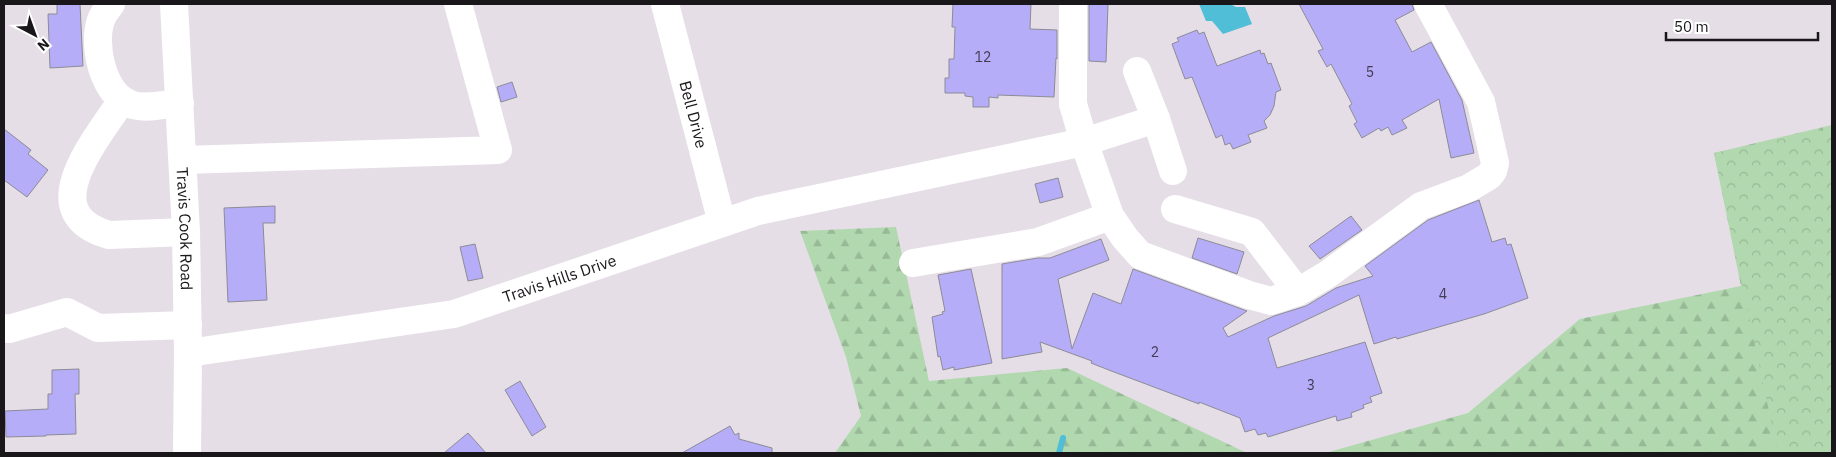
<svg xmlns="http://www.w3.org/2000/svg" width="1836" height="457" viewBox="0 0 1836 457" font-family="'IBM Plex Sans',sans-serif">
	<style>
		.forest { fill: url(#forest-firs) }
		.park { fill: url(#park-crowns) }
		.water { fill: #50bed7 }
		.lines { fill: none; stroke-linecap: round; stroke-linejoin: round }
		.stream { stroke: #50bed7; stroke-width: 6 }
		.building { fill: #b5adf8; stroke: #8c8b96 }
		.minor { stroke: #fff; stroke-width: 28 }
		.labels { text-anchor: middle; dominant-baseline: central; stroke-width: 4.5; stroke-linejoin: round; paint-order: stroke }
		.number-label { font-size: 14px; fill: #413c52 }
		.street-label { font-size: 16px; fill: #1a171a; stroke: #fff }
	</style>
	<defs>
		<pattern id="forest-firs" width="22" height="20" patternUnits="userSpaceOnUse" patternTransform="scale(1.25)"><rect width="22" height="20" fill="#b1d8af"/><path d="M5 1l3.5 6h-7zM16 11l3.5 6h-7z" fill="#98b996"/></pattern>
		<pattern id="park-crowns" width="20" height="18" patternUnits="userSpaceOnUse" patternTransform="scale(1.25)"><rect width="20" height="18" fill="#b1d8af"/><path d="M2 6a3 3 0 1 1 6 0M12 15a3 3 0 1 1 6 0" fill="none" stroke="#98b996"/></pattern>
	</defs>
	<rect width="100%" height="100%" fill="#e6dee7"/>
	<g class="forest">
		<polygon points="1832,125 1832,453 1325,453 1468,413 1580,319 1741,286 1714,153"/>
		<polygon points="896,227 929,381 1067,368 1247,453 835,453 861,416 846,357 800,231"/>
	</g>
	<polygon class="park" points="1832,128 1832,453 1778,453 1714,153"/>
	<polygon class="water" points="1199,4 1230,4 1236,7 1245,7 1252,24 1223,34 1212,21 1206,21"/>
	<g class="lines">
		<polyline class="stream" points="1059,453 1063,438"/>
	</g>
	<g class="building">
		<polygon points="57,4 80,4 83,66 50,68 48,14 57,14"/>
		<polygon points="953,4 1031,4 1030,29 1057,30 1057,59 1056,58 1054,97 998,95 998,98 989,97 989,107 973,107 973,97 965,96 965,93 945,93 945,78 949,78 949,59 954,59 955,27 952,27"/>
		<polygon points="1089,4 1108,4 1106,62 1089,61"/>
		<polygon points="1299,4 1412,4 1414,10 1395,20 1412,52 1431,42 1462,100 1474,153 1451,158 1439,99 1402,120 1407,128 1392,135 1388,127 1381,131 1379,128 1362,138 1354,124 1357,122 1349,106 1352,104 1331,64 1327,67 1318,51 1323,49"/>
		<polygon points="1197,30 1199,34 1204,32 1217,66 1260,50 1261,54 1264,53 1268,64 1271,63 1281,90 1276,92 1274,106 1270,115 1264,121 1267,128 1248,135 1251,142 1233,149 1230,143 1225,145 1222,135 1216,138 1192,77 1185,79 1172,44 1179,41 1177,38"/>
		<polygon points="512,82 517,97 501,102 497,87"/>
		<polygon points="4,129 31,150 28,154 48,170 27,197 4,180"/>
		<polygon points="1058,178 1063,197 1040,203 1035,184"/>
		<polygon points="1479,200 1492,242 1505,238 1507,245 1511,244 1528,298 1484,314 1397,339 1396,337 1374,344 1359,295 1268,338 1277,368 1365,342 1382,393 1370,397 1372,402 1363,405 1364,408 1351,413 1352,417 1337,421 1336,416 1268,437 1266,433 1258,435 1255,429 1245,432 1240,418 1199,402 1199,404 1114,372 1091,363 1092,361 1040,342 1042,352 1002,359 1002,264 1038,258 1050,258 1101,239 1109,260 1058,279 1072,349 1093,293 1121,304 1133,269 1247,311 1223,328 1228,337 1274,316 1306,306 1336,288 1373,276 1365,266 1428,220"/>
		<polygon points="275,206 275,223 263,223 267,300 228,302 224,208"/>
		<polygon points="1351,216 1362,230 1320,259 1309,246"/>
		<polygon points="1198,238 1244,252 1237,274 1192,258"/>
		<polygon points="475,244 483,278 468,281 460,247"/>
		<polygon points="971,269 992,363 954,370 954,367 943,370 940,356 938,357 932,317 943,314 942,312 945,311 938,275"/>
		<polygon points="79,369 79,394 75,394 76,434 46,435 46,436 6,437 5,411 48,409 48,394 52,394 52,370"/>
		<polygon points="520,381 546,427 532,436 505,390"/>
		<polygon points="730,426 735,435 739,433 739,439 772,448 772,453 682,453"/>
		<polygon points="468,433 486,453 444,453"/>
	</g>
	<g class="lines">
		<g class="minor">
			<path d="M111 4C107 9 103 14 101 20 92 45 103 94 130 104 144 110 165 104 180 103"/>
			<path id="s1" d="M174 4 186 232 188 353 187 453"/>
			<path id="s2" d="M665 4 722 223"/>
			<polyline points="1073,4 1073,104 1084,142 1156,119 1173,171"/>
			<polyline points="1137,71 1156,119"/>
			<path d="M122 100C98 138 31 213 109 235L186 232"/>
			<polyline points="183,160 498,150 458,4"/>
			<polyline points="1175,209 1252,232 1298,292"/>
			<polyline points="913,263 1038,242 1110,216 1125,238 1140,255 1249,295 1271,301 1298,292 1328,274 1421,206 1469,188 1489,176 1493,171 1495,163 1481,102 1428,4"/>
			<polyline points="4,328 9,329 67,312 98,328 188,325"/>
			<path id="s3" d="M188 353 454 314 758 211 1084 142 1110 216"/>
		</g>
	</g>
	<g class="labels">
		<g class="number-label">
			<text x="983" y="57">12</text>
			<text x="1370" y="72">5</text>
			<text x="1443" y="294">4</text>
			<text x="1155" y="352">2</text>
			<text x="1311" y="385">3</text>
		</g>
		<g class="street-label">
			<text stroke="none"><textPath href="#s2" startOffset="114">Bell Drive</textPath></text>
			<text stroke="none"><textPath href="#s1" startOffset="225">Travis Cook Road</textPath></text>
			<text stroke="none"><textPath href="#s3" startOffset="380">Travis Hills Drive</textPath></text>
		</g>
	</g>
	<rect width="1836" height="457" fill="none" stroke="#1a171a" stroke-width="10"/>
	<g transform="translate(35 35) rotate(139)" stroke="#ffffff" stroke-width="4" paint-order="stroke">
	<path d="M0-4L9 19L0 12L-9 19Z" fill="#1a171a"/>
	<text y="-8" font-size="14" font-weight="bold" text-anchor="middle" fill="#1a171a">N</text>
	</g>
	<path d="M1666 32v8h152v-8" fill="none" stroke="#1a171a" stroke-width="2.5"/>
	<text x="1674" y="32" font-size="15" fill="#1a171a" stroke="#ffffff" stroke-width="4" paint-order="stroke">50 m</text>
</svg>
